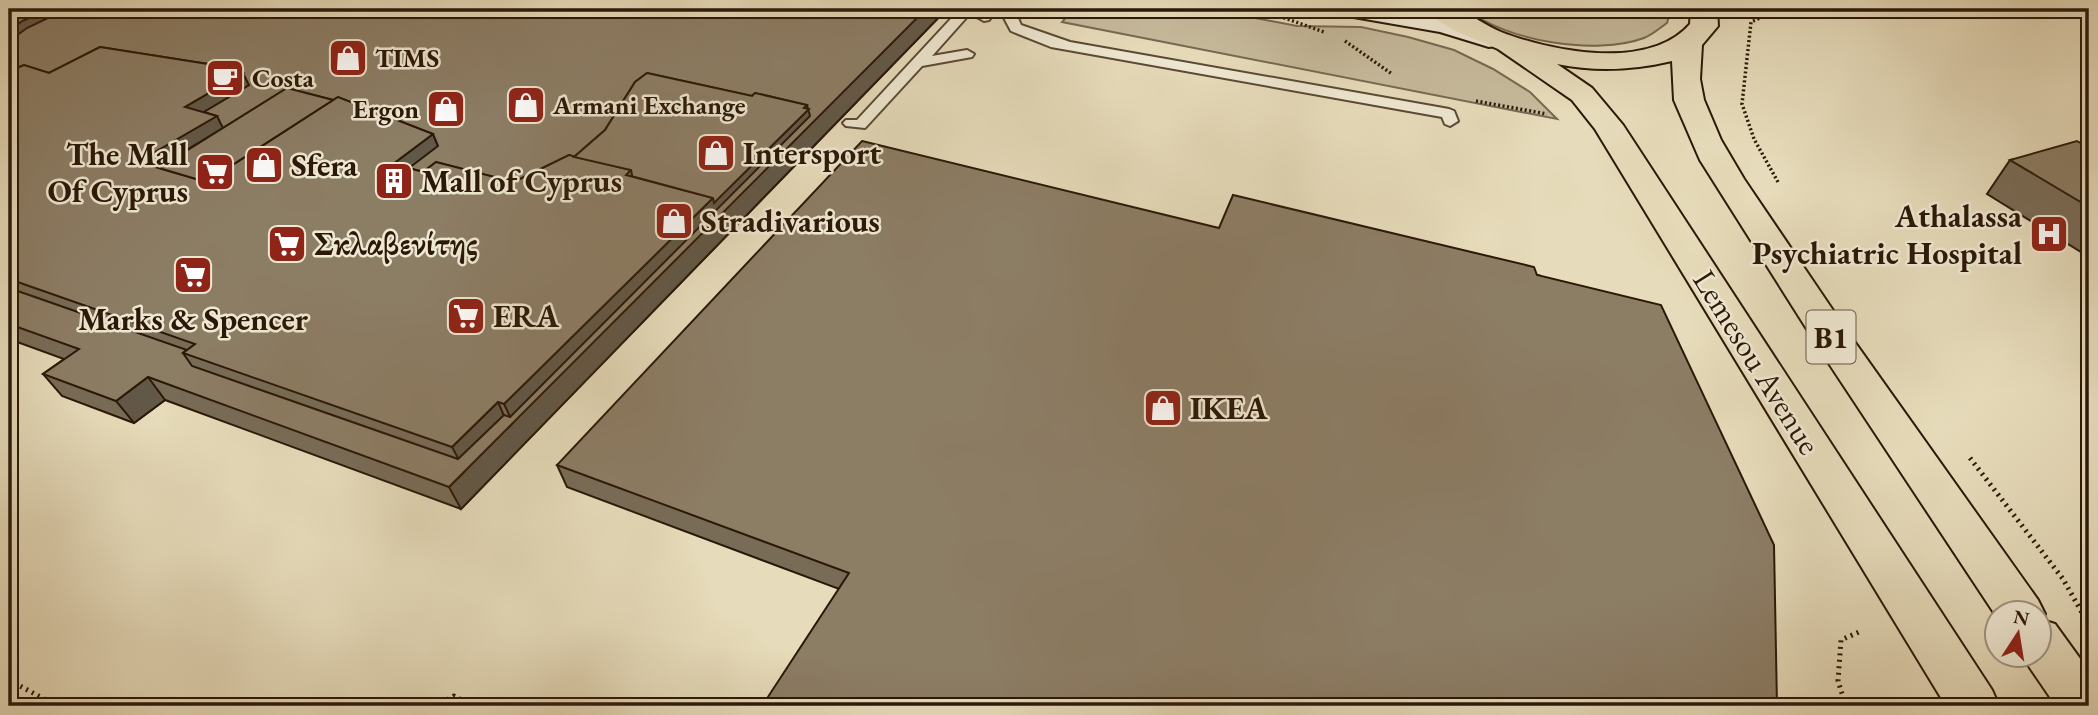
<svg xmlns="http://www.w3.org/2000/svg" width="2098" height="715" viewBox="0 0 2098 715" font-family="'EB Garamond',serif">
	<style>
		.green { fill: #c6ba9c; stroke: #786952; stroke-width: 2 }
		.lines { fill: none; stroke-linecap: round; stroke-linejoin: round }
		.lane-casing { stroke: #5a4934; stroke-width: 4 }
		.secondary-casing { stroke: #2b1808; stroke-width: 4 }
		.primary-casing { stroke: #2b1808; stroke-width: 4 }
		.path-far1 { stroke: #2b1808; stroke-width: 3.5; stroke-dasharray: 2 2.5; stroke-linecap: butt }
		.path { stroke: #2b1808; stroke-width: 5; stroke-dasharray: 2 4.5; stroke-linecap: butt }
		.lane { fill: #efe8d2; fill-rule: evenodd }
		.secondary { fill: #efe8d2; fill-rule: evenodd }
		.primary { fill: #e6dbba; fill-rule: evenodd }
		.wall { fill: #786c57; stroke: #2b1808; stroke-width: 2 }
		.shaded-wall { fill: #625847; stroke: #2b1808; stroke-width: 2 }
		.building { fill: #8c7d65; stroke: #2b1808; stroke-width: 2 }
		.labels { text-anchor: middle; dominant-baseline: central; stroke-width: 5; stroke-linejoin: round; paint-order: stroke }
		.far-poi-label { font-size: 26px; font-weight: bold; fill: #2b1808; stroke: #efe8d2; text-anchor: start }
		.shield { fill: #efe8d2; stroke: #665645; stroke-width: 2 }
		.shield-label { font-size: 30px; font-weight: bold; fill: #2b1808 }
		.poi-label { font-size: 32px; font-weight: bold; fill: #2b1808; stroke: #efe8d2; text-anchor: start }
		.street-label { font-size: 32px; fill: #2b1808; stroke: #efe8d2 }
	</style>
	<rect width="100%" height="100%" fill="#e6dbba"/>
	<filter id="stains"><feTurbulence type="fractalNoise" baseFrequency=".00286" numOctaves="4"/><feColorMatrix values="0 0 0 0 .2 0 0 0 0 .09 0 0 0 0 .02 0 0 0 .5 -.17"/></filter>
	<radialGradient id="worn" r=".72"><stop offset=".6" stop-color="#630" stop-opacity="0"/><stop offset="1" stop-color="#630" stop-opacity=".3"/></radialGradient>
	<g class="green">
		<polygon points="1073,9 1209,9 1297,26 1361,27 1408,37 1454,50 1493,69 1530,92 1557,119 1062,22"/>
		<path d="M1466 9H1671L1667 23C1660 28 1652 35 1644 38 1595 56 1506 41 1466 9Z"/>
	</g>
	<g class="lines">
		<g class="lane-casing">
			<g id="lane">
				<polygon points="960,9 974,9 932,56 967,50 974,54 972,57 922,66 865,128 846,126 843,123 846,120 857,120"/>
				<polygon points="984,9 998,9 989,20 984,21 977,17"/>
				<polygon points="1008,9 1021,9 1017,16 1021,25 1070,42 1449,109 1454,111 1458,121 1450,126 1445,124 1442,117 1051,47 1011,31 1003,16"/>
			</g>
		</g>
		<g class="secondary-casing">
			<polygon id="secondary" points="1338,9 1397,9 1445,17 1499,33 1503,39 1499,45 1489,47 1440,32 1342,15"/>
		</g>
		<g class="primary-casing">
			<path id="primary" d="M1426 9C1435 9 1449 6 1458 10 1473 15 1486 26 1501 32 1553 52 1649 71 1690 24L1691 9H1717L1718 26 1702 45 1700 79 1704 100 1721 140 1744 179 1849 334 2038 600 2045 614 2042 620 2055 624 2089 671V706H2056L2022 656H2038V614H1996V616L1822 353 1700 160 1674 100 1672 61C1634 70 1596 72 1557 64L1592 88 1623 125 1992 690 1999 706H1946L1595 129 1572 100 1498 49 1453 30 1430 15Z"/>
		</g>
		<g class="path-far1">
			<polyline points="1268,9 1276,15 1324,32"/>
			<polyline points="1293,9 1315,12"/>
			<polyline points="1345,41 1392,74"/>
			<polyline points="1476,101 1547,114"/>
			<polyline points="1778,182 1754,139 1742,104 1751,22 1778,10 1828,9"/>
		</g>
		<g class="path">
			<polyline points="1970,458 2063,579 2089,625"/>
			<polyline points="9,680 57,706"/>
			<polyline points="436,706 454,696 473,706"/>
			<polyline points="1846,706 1838,681 1841,640 1859,632"/>
		</g>
		<use href="#lane" class="lane"/>
		<use href="#secondary" class="secondary"/>
		<use href="#primary" class="primary"/>
	</g>
	<g class="wall">
		<polygon points="9,9 944,9 944,12 461,509 165,400 134,423 62,396 43,374 64,359 9,339"/>
		<polygon points="2089,148 2089,257 1987,194 2010,160"/>
		<polygon points="1219,228 1537,275 839,589 567,487 557,465"/>
	</g>
	<g class="shaded-wall">
		<polygon points="48,9 65,36 9,72 9,31 22,21"/>
		<polygon points="926,9 944,9 944,12 461,509 449,487 465,471 452,447 498,402 509,427 513,423 504,404 804,108"/>
		<polygon points="243,73 261,106 198,184 138,162 185,107"/>
		<polygon points="433,134 447,167 427,184 393,164"/>
		<polygon points="148,377 165,400 134,423 116,401"/>
	</g>
	<g class="building">
		<polygon points="9,9 48,9 22,21 9,31"/>
		<polygon points="45,9 926,9 449,487 148,377 116,401 43,374 79,349 9,324 9,288 187,350 183,353 192,366 458,459 504,415 510,417 810,116 807,105 755,93 752,96 647,73 635,82 605,130 574,157 569,155 514,182 436,162 423,172 409,168 438,146 433,134 338,97 333,100 287,88 159,168 157,168 223,128 217,116 204,112 249,85 243,73 208,64 100,47 49,73 24,65 17,68 9,66 9,41 27,28 52,16 48,9"/>
		<polygon points="100,47 208,64 243,73 185,107 217,116 138,162 206,182 338,97 433,134 393,164 423,172 436,162 514,182 569,155 631,170 626,175 713,198 504,404 498,402 452,447 183,353 195,344 9,279 9,66 17,68 24,65 49,73"/>
		<polygon points="647,73 752,96 755,93 807,105 804,108 809,109 714,203 713,198 631,176 632,175 631,170 574,157 605,130 635,82"/>
		<polygon points="287,88 333,100 206,182 159,168"/>
		<polygon points="862,141 1219,228 1233,195 1534,267 1537,275 1661,305 1774,545 1777,706 762,706 849,573 557,465"/>
		<polygon points="2077,141 2089,148 2089,207 2010,160"/>
	</g>
	<defs>
		<g id="shop-square" transform="scale(2.0125)"><rect x="-9" y="-9" width="18" height="18" rx="4" fill="#8f2418" stroke="#efe8d2"/><path d="M-5-2.5h2.3a2.7 3.5 0 0 1 5.4 0H5L5.5 6h-11ZM-1.5-2.5h3a1.5 2.3 0 0 0-3 0Z" fill="#fff"/></g>
		<g id="cafe-square" transform="scale(2.0125)"><rect x="-9" y="-9" width="18" height="18" rx="4" fill="#8f2418" stroke="#efe8d2"/><path d="M-5.5-4.5H6V0H3Q3 3.5 0 3.5H-2.5Q-5.5 3.5-5.5 0ZM3-3.2v2h1.7v-2ZM-6 4.5H4V6H-6Z" fill="#fff"/></g>
		<g id="supermarket-square" transform="scale(2.0125)"><rect x="-9" y="-9" width="18" height="18" rx="4" fill="#8f2418" stroke="#efe8d2"/><path d="M-6-5.5h2.5l.6 2H6L4.5 2H-2.5L-4.4-4H-6ZM-1.5 3.2a1.3 1.3 0 1 0 .1 0ZM3 3.2a1.3 1.3 0 1 0 .1 0Z" fill="#fff"/></g>
		<g id="building-square" transform="scale(2.0125)"><rect x="-9" y="-9" width="18" height="18" rx="4" fill="#8f2418" stroke="#efe8d2"/><path d="M-4-6H4V6H1V3H-1V6H-4ZM-2.5-4.3h1.7v1.8h-1.7ZM.8-4.3h1.7v1.8H.8ZM-2.5-1h1.7V.8h-1.7ZM.8-1h1.7V.8H.8Z" fill="#fff"/></g>
		<g id="hospital-square" transform="scale(2.0125)"><rect x="-9" y="-9" width="18" height="18" rx="4" fill="#8f2418" stroke="#efe8d2"/><path d="M-5-5h3v3.5h4V-5h3V5h-3V1.5h-4V5h-3Z" fill="#fff"/></g>
	</defs>
	<g fill-rule="evenodd">
		<use href="#shop-square" x="348" y="58"/>
		<use href="#cafe-square" x="225" y="78"/>
		<use href="#shop-square" x="526" y="105"/>
		<use href="#shop-square" x="446" y="109"/>
		<use href="#shop-square" x="716" y="153"/>
		<use href="#shop-square" x="264" y="165"/>
		<use href="#supermarket-square" x="215" y="172"/>
		<use href="#building-square" x="394" y="181"/>
		<use href="#shop-square" x="674" y="221"/>
		<use href="#hospital-square" x="2049" y="234"/>
		<use href="#supermarket-square" x="287" y="244"/>
		<use href="#supermarket-square" x="193" y="275"/>
		<use href="#supermarket-square" x="466" y="316"/>
		<use href="#shop-square" x="1163" y="408"/>
	</g>
	<g class="labels">
		<g class="far-poi-label">
			<text x="375" y="58">TIMS</text>
			<text x="252" y="78">Costa</text>
			<text x="553" y="105">Armani Exchange</text>
			<text x="419" y="109" text-anchor="end">Ergon</text>
		</g>
		<rect class="shield" x="1806.5" y="310.5" width="49" height="53" rx="5"/>
		<g class="shield-label">
			<text x="1831" y="337">B1</text>
		</g>
		<g class="poi-label">
			<text x="743" y="153">Intersport</text>
			<text x="188" y="154" text-anchor="end">The Mall<tspan x="188" dy="37">Of Cyprus</tspan></text>
			<text x="291" y="165">Sfera</text>
			<text x="421" y="181">Mall of Cyprus</text>
			<text x="2022" y="216" text-anchor="end">Athalassa<tspan x="2022" dy="37">Psychiatric Hospital</tspan></text>
			<text x="701" y="221">Stradivarious</text>
			<text x="314" y="244">Σκλαβενίτης</text>
			<text x="493" y="316">ERA</text>
			<text x="193" y="319" text-anchor="middle">Marks &amp; Spencer</text>
			<text x="1190" y="408">IKEA</text>
		</g>
		<g class="street-label">
			<text transform="translate(1757 362) rotate(58)">Lemesou Avenue</text>
		</g>
	</g>
	<rect width="2098" height="715" fill="none" stroke="#e6dbba" stroke-width="35"/>
	<rect x="10" y="10" width="2077" height="694" fill="none" stroke="#2b1808" stroke-width="3.5"/>
	<rect x="18" y="18" width="2063" height="680" fill="none" stroke="#2b1808" stroke-width="2"/>
	<g transform="translate(2018 634) rotate(12)"><circle r="33" fill="#efe8d2" stroke="#a19581" stroke-width="2"/>
	<path d="M0-5L12 26L0 18L-12 26Z" fill="#8f2418"/>
	<text y="-10" font-size="19" font-weight="bold" text-anchor="middle" fill="#2b1808">N</text>
	</g>
	<rect width="100%" height="100%" filter="url(#stains)"/>
	<rect width="100%" height="100%" fill="url(#worn)"/>
</svg>
